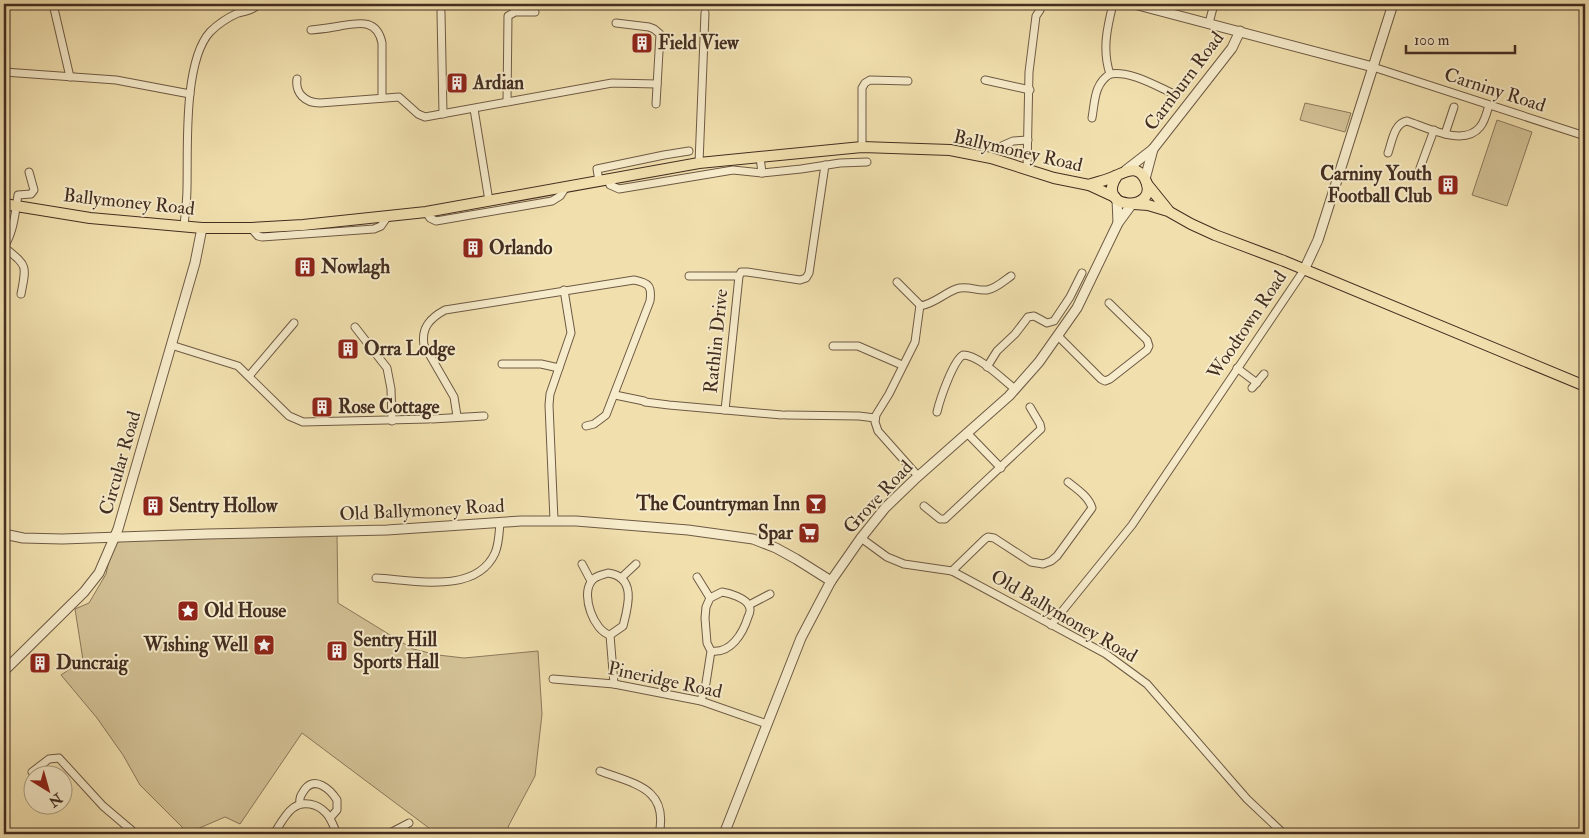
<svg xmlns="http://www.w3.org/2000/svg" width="1589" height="838" viewBox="0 0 1589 838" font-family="'IM FELL Double Pica',serif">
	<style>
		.green { fill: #d3c296; stroke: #8b785c }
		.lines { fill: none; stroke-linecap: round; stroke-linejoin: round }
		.minor-casing { stroke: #6e5a44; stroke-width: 9 }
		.tertiary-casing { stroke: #6e5a44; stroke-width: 11 }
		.primary-casing { stroke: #432d21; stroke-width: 12 }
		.minor { stroke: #f6ebca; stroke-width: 7 }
		.tertiary { stroke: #f6ebca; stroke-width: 9 }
		.primary { stroke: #f1e0ae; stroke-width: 10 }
		.labels { text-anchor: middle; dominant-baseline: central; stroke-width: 4; stroke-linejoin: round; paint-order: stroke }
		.poi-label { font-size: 19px; font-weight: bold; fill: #432d21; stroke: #f6ebca; text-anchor: start }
		.street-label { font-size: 19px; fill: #432d21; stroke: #f6ebca }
	</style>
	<rect width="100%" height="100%" fill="#f1e0ae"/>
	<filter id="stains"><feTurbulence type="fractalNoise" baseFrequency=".004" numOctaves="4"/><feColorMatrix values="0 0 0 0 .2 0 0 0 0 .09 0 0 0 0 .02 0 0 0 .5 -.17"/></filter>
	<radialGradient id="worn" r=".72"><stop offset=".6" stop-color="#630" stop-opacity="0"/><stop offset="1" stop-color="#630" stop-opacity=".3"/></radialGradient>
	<g class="green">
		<polygon points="1305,103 1351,113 1345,132 1300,120"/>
		<polygon points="1497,120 1532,132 1507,206 1472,195"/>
		<polygon points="337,534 338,603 413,649 438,655 464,658 538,651 542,714 535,776 509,825 506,834 437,834 302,733 240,824 225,817 188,833 140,785 123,755 97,718 61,675 83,660 75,609 89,603 106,574 114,538"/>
	</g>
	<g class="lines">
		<g class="minor-casing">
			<g id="minor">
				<polyline points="53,4 70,77"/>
				<polyline points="441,12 443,114"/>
				<polyline points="616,23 649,27 654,29 660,34 656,104"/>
				<polyline points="1209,23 1214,4"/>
				<path d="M311 30C321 29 330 28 340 26 358 23 377 18 382 43V98"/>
				<polyline points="1373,67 1585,136"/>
				<polyline points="4,72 116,80 190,94"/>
				<path d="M1110 74C1131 71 1154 85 1172 93"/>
				<path d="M297 79C295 93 305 103 320 103L399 97 418 114 425 117 612 83 657 84"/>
				<polyline points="985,80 1030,90"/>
				<polyline points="507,102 508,16 515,12 535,12"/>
				<polyline points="474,109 489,201"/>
				<path d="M1092 118C1095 101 1094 84 1110 74 1102 50 1107 28 1113 4"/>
				<polyline points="1445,134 1454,107"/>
				<polyline points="976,144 997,148 1013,141 1028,140"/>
				<polyline points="862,147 862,88 865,83 870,80 908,81"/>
				<path d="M1388 153C1392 142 1394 123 1407 121 1428 128 1464 147 1480 127 1485 121 1487 112 1489 105"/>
				<polyline points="760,157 762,173"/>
				<polyline points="699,163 705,13"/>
				<polyline points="1027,168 1029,72 1036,16 1040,10 1041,4"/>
				<polyline points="1420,168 1434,130"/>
				<polyline points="608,180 610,185 619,189 733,170 762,173 801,169 840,163 867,162"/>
				<polyline points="599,181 597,169 664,155 689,151"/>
				<polyline points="426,212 430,218 436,221 552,201 560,196 566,187"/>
				<path d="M184 226C185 214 187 201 187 188 188 149 183 62 210 32 217 25 229 17 238 13 246 11 253 10 259 4"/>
				<polyline points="251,228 258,236 262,237 374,229 381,226 388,216"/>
				<polyline points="689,276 739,276 741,272 747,272 800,280 806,278 809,273 825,165"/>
				<polyline points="897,282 920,305 915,342 889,394 876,415 875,422 878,431 918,476"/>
				<path d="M21 294C27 264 27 266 4 247 14 231 15 213 18 195L31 194 34 190 29 172"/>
				<path d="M920 306C934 304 943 294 956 289 967 285 976 291 987 290 995 289 1004 281 1011 276"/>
				<polyline points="355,327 387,368 391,389 392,421"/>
				<polyline points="1058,336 1101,379 1105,381 1110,379 1147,350 1149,346 1147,340 1109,303"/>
				<polyline points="171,345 238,366 289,416 303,422 429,419"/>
				<polyline points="833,346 858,346 902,365"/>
				<polyline points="502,364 541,364 559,368"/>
				<polyline points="987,367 997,351 1015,334 1028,317 1034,316 1047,323 1054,321 1070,297 1082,273"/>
				<polyline points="1237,368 1257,383"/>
				<polyline points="249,376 294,323"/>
				<polyline points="1252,388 1264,374"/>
				<polyline points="615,395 644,401"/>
				<polyline points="645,402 669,405 782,415"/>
				<polyline points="725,410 739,276"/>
				<path d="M937 412C940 399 953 361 963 355 979 355 1003 380 1015 389"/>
				<polyline points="786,415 859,416 875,418"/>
				<path d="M457 416 454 397 424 345C421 328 430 318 445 310L634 280C649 283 652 286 650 301L606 415 594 424 586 426"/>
				<polyline points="432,419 484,416"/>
				<polyline points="968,434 1001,468"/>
				<polyline points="924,506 940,519 945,519 1041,429 1040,424 1030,407"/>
				<polyline points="554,520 549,405 550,394 571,333 564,290"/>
				<polyline points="861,538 887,557 904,564 952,571 1106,654 1147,684 1247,799 1284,834"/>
				<polyline points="582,564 591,581"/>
				<path d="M952 571 985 539 988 537 994 538 1031 562 1043 564 1051 561 1057 556 1092 508C1089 497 1077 489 1068 482"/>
				<path d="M608 573C637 577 628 607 623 626L610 635C594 631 581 596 591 582 594 576 602 575 608 573Z"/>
				<polyline points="697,577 710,598"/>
				<path d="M376 578C413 580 476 595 495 553 499 544 499 533 500 523"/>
				<polyline points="621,578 636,564"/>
				<polyline points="749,605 770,594"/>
				<polyline points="1051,625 1132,525 1304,270"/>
				<polyline points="610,635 614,684"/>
				<polyline points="553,679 614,684 701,701 767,724"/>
				<path d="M701 701 706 683 711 651 707 643 705 618 706 607 710 598 722 592C729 593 746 598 749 606 751 609 750 613 748 617 743 633 731 654 711 651"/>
				<path d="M600 771C634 784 669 788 659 834"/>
				<polyline points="32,772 49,759 59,758 103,806 136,834"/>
				<path d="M300 804C299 797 301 795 305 789 315 776 330 789 337 800V810L330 818"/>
				<path d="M274 834C279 826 285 814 293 808 303 800 318 804 326 813 331 818 334 827 337 834"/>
				<polyline points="388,834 409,823"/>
			</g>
		</g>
		<g class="tertiary-casing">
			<g id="tertiary">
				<polyline points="1134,4 1373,67"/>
				<polyline points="1126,170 1153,149 1232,48 1240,31"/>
				<polyline points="1145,179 1153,149"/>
				<polyline points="1117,199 1118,223"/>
				<polyline points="1304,270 1318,240 1393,4"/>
				<polyline points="4,534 23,538 62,539 207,534 387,530 521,521 576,521 688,530 753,539 776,548 796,559 831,581"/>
				<polyline points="4,671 84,592 99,573 118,529 195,263 202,228"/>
				<polyline points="724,834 801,638 831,581 861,538 885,508 914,480 1009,396 1039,362 1077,308 1118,223 1132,204"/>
			</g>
		</g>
		<g class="primary-casing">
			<g id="primary">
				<polyline points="1147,184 1168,210"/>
				<path d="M1089 185C1097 182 1107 180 1115 176 1126 172 1137 164 1145 179 1162 213 1093 211 1117 176"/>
				<polyline points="4,204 90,218 202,228 251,228 303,225 426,212 699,163 862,147 950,150 991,158 1054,178 1089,185 1115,197"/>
				<polyline points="1134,204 1148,205 1168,211 1191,224 1215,235 1284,261 1585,386"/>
			</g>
		</g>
		<use href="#minor" class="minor"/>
		<use href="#tertiary" class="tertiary"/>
		<use href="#primary" class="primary"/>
	</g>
	<defs>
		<g id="building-square" transform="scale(1.125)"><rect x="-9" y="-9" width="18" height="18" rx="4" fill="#8f2418" stroke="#f6ebca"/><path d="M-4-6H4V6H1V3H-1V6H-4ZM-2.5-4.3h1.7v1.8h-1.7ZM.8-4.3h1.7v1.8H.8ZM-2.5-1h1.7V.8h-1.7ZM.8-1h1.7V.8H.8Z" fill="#fff"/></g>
		<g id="bar-square" transform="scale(1.125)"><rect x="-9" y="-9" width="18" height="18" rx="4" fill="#8f2418" stroke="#f6ebca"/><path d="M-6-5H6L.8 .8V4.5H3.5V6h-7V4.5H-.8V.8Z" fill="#fff"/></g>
		<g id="supermarket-square" transform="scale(1.125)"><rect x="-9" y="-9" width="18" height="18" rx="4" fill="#8f2418" stroke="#f6ebca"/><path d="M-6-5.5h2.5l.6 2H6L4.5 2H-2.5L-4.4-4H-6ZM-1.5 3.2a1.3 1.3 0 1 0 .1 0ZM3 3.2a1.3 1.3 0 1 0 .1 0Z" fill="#fff"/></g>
		<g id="sight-square" transform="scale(1.125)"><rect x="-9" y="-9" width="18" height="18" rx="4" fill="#8f2418" stroke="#f6ebca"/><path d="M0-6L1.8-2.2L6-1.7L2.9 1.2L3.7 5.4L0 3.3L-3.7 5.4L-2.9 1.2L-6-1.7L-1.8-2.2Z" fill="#fff"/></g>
	</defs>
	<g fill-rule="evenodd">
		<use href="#building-square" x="642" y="43"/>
		<use href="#building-square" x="457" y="83"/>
		<use href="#building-square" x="1448" y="185"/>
		<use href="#building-square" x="473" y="248"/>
		<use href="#building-square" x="305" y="267"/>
		<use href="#building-square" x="348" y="349"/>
		<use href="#building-square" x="322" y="407"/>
		<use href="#bar-square" x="816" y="504"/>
		<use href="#building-square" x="153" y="506"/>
		<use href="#supermarket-square" x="809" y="533"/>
		<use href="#sight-square" x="188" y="611"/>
		<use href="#sight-square" x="264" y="645"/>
		<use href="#building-square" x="337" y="651"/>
		<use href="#building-square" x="40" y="663"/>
	</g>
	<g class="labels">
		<g class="poi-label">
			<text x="658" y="43">Field View</text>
			<text x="473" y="83">Ardian</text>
			<text x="1432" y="174" text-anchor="end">Carniny Youth<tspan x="1432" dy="22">Football Club</tspan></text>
			<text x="489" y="248">Orlando</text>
			<text x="321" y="267">Nowlagh</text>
			<text x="364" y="349">Orra Lodge</text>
			<text x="338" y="407">Rose Cottage</text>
			<text x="800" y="504" text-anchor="end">The Countryman Inn</text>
			<text x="169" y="506">Sentry Hollow</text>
			<text x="793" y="533" text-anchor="end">Spar</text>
			<text x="204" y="611">Old House</text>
			<text x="353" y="640">Sentry Hill<tspan x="353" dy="22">Sports Hall</tspan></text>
			<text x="248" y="645" text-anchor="end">Wishing Well</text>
			<text x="56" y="663">Duncraig</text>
		</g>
		<g class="street-label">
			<text transform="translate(1184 81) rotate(-53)">Carnburn Road</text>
			<text transform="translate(1495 90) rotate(18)">Carniny Road</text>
			<text transform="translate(1018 151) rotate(13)">Ballymoney Road</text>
			<text transform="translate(129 202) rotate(6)">Ballymoney Road</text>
			<text transform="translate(1247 325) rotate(-56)">Woodtown Road</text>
			<text transform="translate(716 341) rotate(-84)">Rathlin Drive</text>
			<text transform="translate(120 463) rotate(-74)">Circular Road</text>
			<text transform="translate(878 497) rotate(-47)">Grove Road</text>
			<text transform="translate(422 510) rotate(-3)">Old Ballymoney Road</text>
			<text transform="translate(1064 616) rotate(30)">Old Ballymoney Road</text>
			<text transform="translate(665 680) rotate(12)">Pineridge Road</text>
		</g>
	</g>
	<rect width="1589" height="838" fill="none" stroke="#f1e0ae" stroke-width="20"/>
	<rect x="5" y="5" width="1579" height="828" fill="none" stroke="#432d21" stroke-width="2.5"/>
	<rect x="10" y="10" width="1569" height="818" fill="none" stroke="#432d21"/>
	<g transform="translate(48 790) rotate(143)"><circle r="24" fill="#f6ebca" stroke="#ae9f86"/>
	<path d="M0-4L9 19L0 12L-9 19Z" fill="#8f2418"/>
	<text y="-8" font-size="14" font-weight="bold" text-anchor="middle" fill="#432d21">N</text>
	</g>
	<path d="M1406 45v8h109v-8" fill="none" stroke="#432d21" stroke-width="2.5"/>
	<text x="1414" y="45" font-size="15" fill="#432d21" stroke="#f6ebca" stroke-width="4" paint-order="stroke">100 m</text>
	<rect width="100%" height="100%" filter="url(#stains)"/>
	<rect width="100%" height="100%" fill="url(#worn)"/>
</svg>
